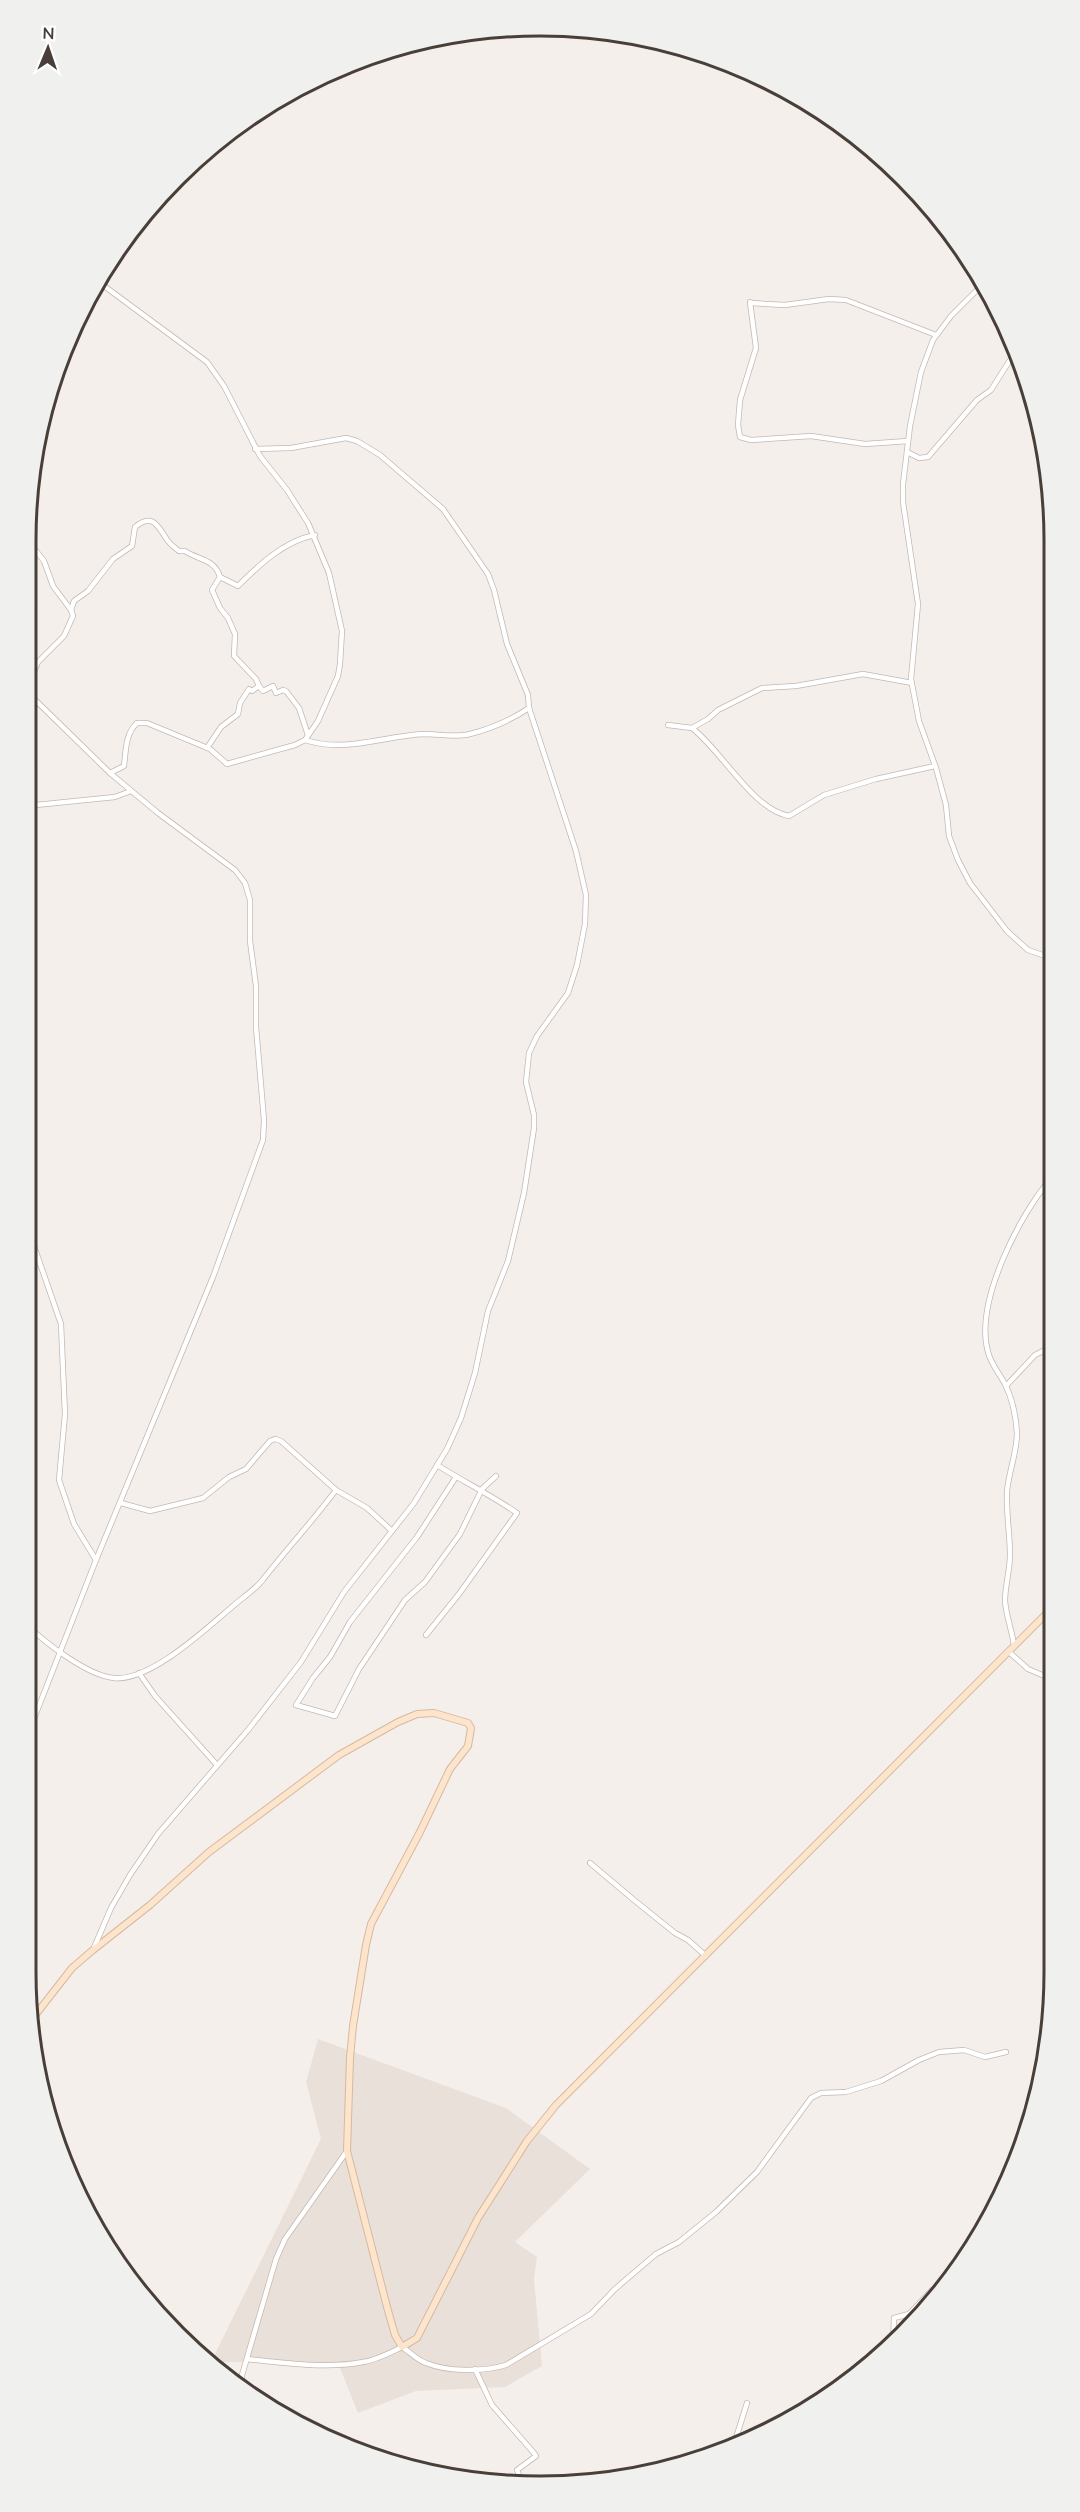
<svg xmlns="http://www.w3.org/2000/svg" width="1080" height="2512" viewBox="0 0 1080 2512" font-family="Mulish,sans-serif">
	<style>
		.residential { fill: #e9e0d9 }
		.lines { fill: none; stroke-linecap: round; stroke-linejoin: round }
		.minor-casing { stroke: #c4b8b1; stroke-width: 6 }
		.secondary-casing { stroke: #d6b99f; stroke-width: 8 }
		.minor { stroke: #fff; stroke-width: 4.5 }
		.secondary { stroke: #fde5cd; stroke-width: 6 }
		.rim { fill: none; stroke: #493f39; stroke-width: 3 }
	</style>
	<rect width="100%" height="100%" fill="#f5efeb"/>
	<polygon class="residential" points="318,2039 506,2108 590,2169 515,2242 537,2257 534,2279 542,2366 505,2387 416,2391 358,2413 338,2363 215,2362 212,2360 321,2139 306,2082"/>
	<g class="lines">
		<g class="minor-casing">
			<g id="minor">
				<path d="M96 280 207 362 224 386 260 456 287 490 308 523 329 573 342 631 340 664 338 676 318 721 305 740 295 745 227 764 210 749 147 723H137C125 734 126 751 124 766L110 773"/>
				<polyline points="982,285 951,316 933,340 921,372 910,426 903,484 903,502 918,604 911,679 919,721 936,768 946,805 949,836 958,860 970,883 1007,931 1028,950 1051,958"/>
				<polyline points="750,302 756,348 740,400 738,425 740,437 751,440 811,436 865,444 908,441"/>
				<polyline points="751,303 785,305 829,299 846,300 936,335"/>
				<polyline points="907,452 919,458 928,457 977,400 991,390 1010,360 1019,355"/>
				<path d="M71 610 74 601 88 591 113 559 132 546 135 527C154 511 159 529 168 541 171 545 175 548 179 551H185C198 560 215 559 220 577L238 586C259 565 284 541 315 535"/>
				<polyline points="26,682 33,674 38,662 64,636 73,616 71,610 53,586 44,561 26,538"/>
				<polyline points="259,686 263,691 273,686 276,693 283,690 286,691 299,708 308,735"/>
				<path d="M668 725 692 728C722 751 753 810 789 816L824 795 876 779 935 766"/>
				<polyline points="692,728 708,719 718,710 762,688 796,686 863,674 912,683"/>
				<path d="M305 740C345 753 383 736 424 734 439 734 454 738 470 734 490 729 511 720 529 708"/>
				<polyline points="207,748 221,727 238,714 240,703 249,689 252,691 259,686 256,679 234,656 235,634 228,618 220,608 212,590 220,577"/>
				<polyline points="26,806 115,797 131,791"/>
				<polyline points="26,1223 61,1324 65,1414 59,1480 74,1524 96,1560"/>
				<polyline points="1006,1386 1035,1355 1053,1346"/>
				<polyline points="456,1477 417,1537 350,1622 330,1657 313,1678 296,1705 335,1716 359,1669 405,1600 425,1582 460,1534 482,1489 496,1476"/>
				<polyline points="121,1503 150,1511 203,1498 229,1477 246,1469 270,1441 275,1439 281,1441 336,1490 367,1508 392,1531"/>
				<path d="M26 1624C44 1642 88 1676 114 1678 150 1682 207 1628 233 1606 242 1598 253 1591 261 1582 285 1551 312 1522 336 1490"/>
				<path d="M426 1635 459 1594 517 1513C491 1495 464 1482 437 1465"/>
				<path d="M1014 1645C1012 1631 1006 1615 1005 1601 1005 1586 1010 1570 1010 1555 1010 1534 1006 1513 1007 1491 1009 1471 1017 1452 1017 1433 1016 1418 1012 1398 1005 1384 999 1373 991 1364 988 1352 974 1302 1020 1214 1052 1177"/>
				<polyline points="1008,1651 1028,1669 1054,1680"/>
				<polyline points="139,1673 155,1696 217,1765"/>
				<polyline points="26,1739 96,1560 213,1277 263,1140 264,1120 256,1027 256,986 250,941 250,900 245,883 235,870 158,813 110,773 26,691"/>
				<polyline points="590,1863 634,1900 675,1933 688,1940 706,1956"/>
				<polyline points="93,1950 111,1908 130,1875 158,1834 248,1730 301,1662 344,1592 414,1503 447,1449 461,1418 475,1373 488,1311 508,1261 524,1193 534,1128 534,1115 526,1082 529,1053 537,1036 568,993 577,965 585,924 586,895 576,851 529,708 528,695 507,644 494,590 488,574 443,509 380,455 357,441 346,438 291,448 255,449"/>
				<polyline points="964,2256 967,2246 978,2229"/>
				<polyline points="893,2344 894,2318 909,2314 932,2290 945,2289"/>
				<path d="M247 2359C284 2363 326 2369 363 2362 377 2360 389 2353 402 2347 410 2352 417 2360 426 2363 448 2372 483 2372 506 2365L591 2314 615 2289 656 2254 679 2242 716 2212 757 2172 811 2098 821 2093 846 2092 881 2081 919 2060 939 2052 964 2050 985 2057 1006 2052"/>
				<polyline points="475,2369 492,2405 534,2453 536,2456 517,2470 523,2485"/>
				<polyline points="242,2384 242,2375 276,2259 285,2239 347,2151"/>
				<polyline points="735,2441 747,2403"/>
			</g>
		</g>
		<g class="secondary-casing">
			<polyline id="secondary" points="33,2018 72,1968 93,1950 150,1905 209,1852 339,1755 398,1722 417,1714 434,1713 468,1723 471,1728 468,1746 450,1769 420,1832 371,1924 366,1945 353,2026 350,2058 347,2151 387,2307 395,2335 402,2347 417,2338 478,2218 527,2141 556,2105 1053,1607"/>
		</g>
		<use href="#minor" class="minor"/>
		<use href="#secondary" class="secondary"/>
	</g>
	<path d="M0 0H1080V2512H0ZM540 36H540A504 504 0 0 1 1044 540V1972A504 504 0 0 1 540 2476H540A504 504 0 0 1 36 1972V540A504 504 0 0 1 540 36Z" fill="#f0f0ef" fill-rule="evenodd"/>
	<path class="rim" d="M540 36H540A504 504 0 0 1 1044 540V1972A504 504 0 0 1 540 2476H540A504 504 0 0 1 36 1972V540A504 504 0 0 1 540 36Z"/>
	<g transform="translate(48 48) rotate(2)" stroke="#ffffff" stroke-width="4.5" paint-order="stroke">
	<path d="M0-4.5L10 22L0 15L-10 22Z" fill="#493f39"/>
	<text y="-9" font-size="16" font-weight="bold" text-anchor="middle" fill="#493f39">N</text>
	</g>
</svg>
